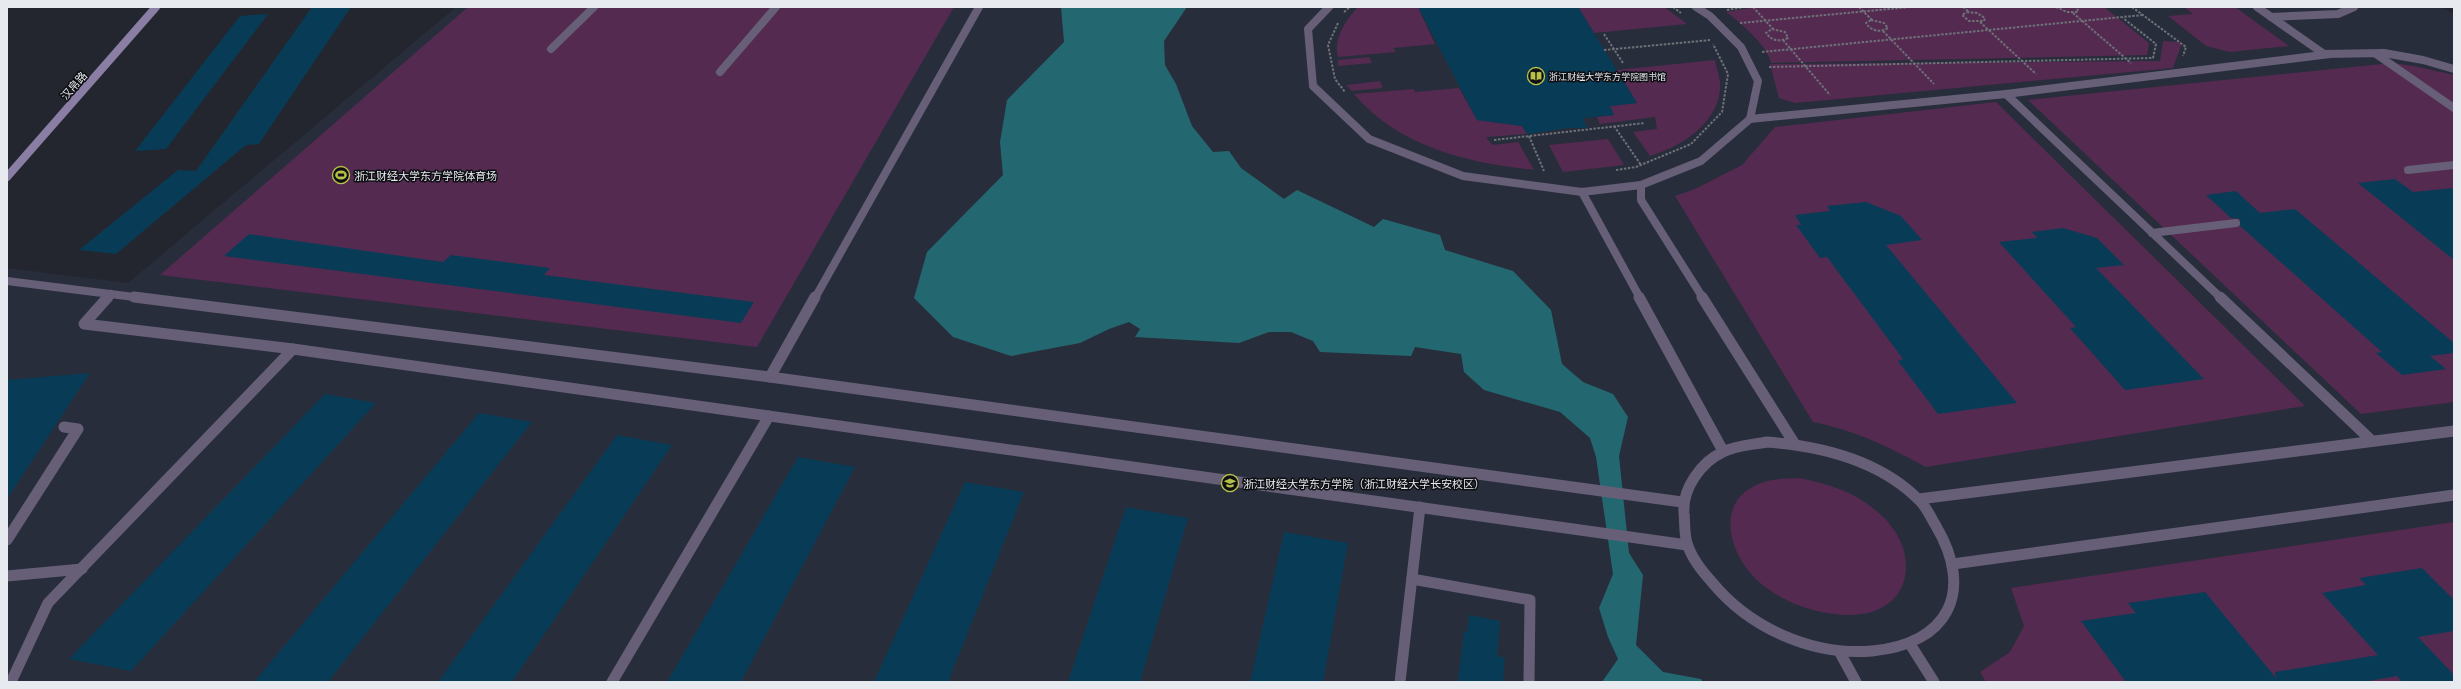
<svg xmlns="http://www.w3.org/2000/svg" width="2461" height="689" viewBox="0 0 2461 689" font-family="Literata,'Noto Sans SC',serif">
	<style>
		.built { fill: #282d3b }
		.green { fill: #542a51 }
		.water { fill: #236870 }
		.building { fill: #083c56 }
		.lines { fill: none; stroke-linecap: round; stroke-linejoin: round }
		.path { stroke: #6e7178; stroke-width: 2; stroke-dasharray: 2.5 1.5; stroke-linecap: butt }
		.lane-far1 { stroke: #665f77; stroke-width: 8 }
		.lane { stroke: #665f77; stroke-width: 11 }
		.street-far1 { stroke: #665f77; stroke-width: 8 }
		.street { stroke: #665f77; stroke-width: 11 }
		.secondary { stroke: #8a7ea5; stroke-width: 8 }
		.labels { text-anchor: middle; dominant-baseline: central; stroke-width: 3; stroke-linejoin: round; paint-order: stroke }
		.far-poi-label { font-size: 9px; fill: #e7eaef; stroke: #0e0f13; text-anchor: start }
		.street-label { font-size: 11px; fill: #e7eaef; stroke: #0e0f13 }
		.poi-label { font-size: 11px; fill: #e7eaef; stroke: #0e0f13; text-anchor: start }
	</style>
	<rect width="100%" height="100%" fill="#23262e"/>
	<polygon class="built" points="456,7 2440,7 2454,14 2454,682 7,682 7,268 128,283"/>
	<g class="green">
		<polygon points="468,7 954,7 757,347 160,275"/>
		<path d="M1358 7H1427L1419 10 1435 44 1393 48 1396 52 1338 57C1333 39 1346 20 1358 7Z"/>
		<polygon points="1578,7 1664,7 1687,24 1594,33"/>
		<path d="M1755 7H2104L2149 43 2147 55 1771 63C1768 46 1740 22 1726 12Z"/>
		<polygon points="2184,7 2235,7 2289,46 2229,52 2206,46 2168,16 2193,14"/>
		<polygon points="2163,41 2179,42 2181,46 2173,68 1795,103 1779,98 1770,64 2160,61"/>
		<polygon points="1369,57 1372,63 1338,66 1338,60"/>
		<path d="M1715 60C1716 67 1719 75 1720 82 1723 120 1682 147 1650 156L1633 132 1657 129 1655 117 1600 124 1597 117 1614 115 1610 106 1637 103 1617 70Z"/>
		<polygon points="2392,63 2414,66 2454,75 2454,402 2361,414 2028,100"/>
		<polygon points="1380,81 1383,88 1352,91 1346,85"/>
		<path d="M1459 88 1477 120 1522 126 1527 134 1486 137 1492 145 1518 142 1534 170C1468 163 1399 147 1354 94L1414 89 1415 92Z"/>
		<path d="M1996 102 2305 406 1926 467C1887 446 1857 431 1813 422L1675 196 1695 189 1742 165 1775 127Z"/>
		<polygon points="1608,139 1624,165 1563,172 1549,145"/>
		<path d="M1799 478C1830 484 1858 493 1881 515 1922 552 1913 614 1851 615 1821 615 1792 606 1768 589 1727 561 1708 493 1772 480 1781 478 1791 479 1799 478Z"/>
		<polygon points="2454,522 2454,682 1986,682 1980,672 2010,652 2024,626 2011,588"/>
	</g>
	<polygon class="water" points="1061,7 1187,7 1164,41 1165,65 1176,84 1192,126 1213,152 1229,151 1241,168 1284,199 1297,190 1374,227 1383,219 1440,235 1445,250 1513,271 1551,310 1562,364 1583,382 1613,394 1628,417 1619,456 1629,553 1643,575 1636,645 1663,672 1701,679 1703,682 1602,682 1618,659 1608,637 1599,608 1613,574 1596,457 1590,438 1560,412 1484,390 1464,372 1461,354 1415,347 1411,356 1320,352 1313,341 1291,332 1269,332 1239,343 1135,337 1140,329 1129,322 1109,329 1080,343 1011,356 953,337 914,298 927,252 1003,175 1000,142 1007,100 1064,42"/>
	<g class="building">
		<polygon points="312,7 351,7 259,144 246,145 116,254 79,250 178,170 196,171"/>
		<polygon points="1418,7 1578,7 1637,103 1610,106 1614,115 1583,118 1587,128 1568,128 1527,134 1522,126 1477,120"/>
		<polygon points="268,14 166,149 135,151 240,16"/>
		<polygon points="2395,179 2413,192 2454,188 2454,260 2358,183"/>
		<polygon points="2236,191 2260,213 2295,209 2454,343 2454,353 2430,356 2446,369 2402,375 2376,353 2382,352 2240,226 2240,219 2231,218 2206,195"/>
		<polygon points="1866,202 1901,216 1922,240 1886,245 2017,403 1938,414 1898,361 1903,359 1827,257 1820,258 1796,225 1801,225 1795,215 1830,211 1827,206"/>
		<polygon points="2063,228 2097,238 2124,265 2096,268 2204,379 2125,390 2070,328 2076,327 1999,242 2037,238 2032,232"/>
		<polygon points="249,234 443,262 451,255 550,268 544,275 754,302 741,323 224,256"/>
		<polygon points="90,373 7,499 7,380"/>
		<polygon points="325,394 376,403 131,671 69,659"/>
		<polygon points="479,413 532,422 328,682 254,682"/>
		<polygon points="617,435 672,445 512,682 438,682"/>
		<polygon points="798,457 855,467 741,682 667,682"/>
		<polygon points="965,482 1024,492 948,682 874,682"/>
		<polygon points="1126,507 1188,518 1140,682 1068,682"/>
		<polygon points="1284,532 1348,543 1323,682 1250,682"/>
		<polygon points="2422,568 2454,600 2454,631 2418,637 2454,675 2454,682 2402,682 2397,676 2363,682 2126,682 2081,621 2136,613 2128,603 2205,592 2276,678 2275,672 2378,655 2322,593 2366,585 2359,578"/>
		<polygon points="1469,615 1500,621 1497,656 1505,658 1503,682 1458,682 1464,631 1467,632"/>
	</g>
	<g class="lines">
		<g class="path">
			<polyline points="1673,7 1681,13"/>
			<polyline points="1753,7 1773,29"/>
			<polyline points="1859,7 1872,20"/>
			<polyline points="1963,7 1968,11"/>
			<polyline points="2056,7 2067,12 2078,12 2077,7"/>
			<polyline points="2132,7 2186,47 2183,56"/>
			<polyline points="1727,10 1744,7"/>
			<polyline points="1344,12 1350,7"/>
			<polygon points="1967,12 1977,13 1985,18 1984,21 1969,21 1962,15"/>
			<polyline points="2073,13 2131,63"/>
			<path d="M1871 20 1884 23 1888 28C1880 33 1871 31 1866 23Z"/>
			<polyline points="1980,22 2036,74"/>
			<polyline points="1338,23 1328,45 1335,79 1345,92"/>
			<polyline points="1740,23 1911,7"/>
			<path d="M1772 29 1785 32 1788 38C1779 42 1772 41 1766 33Z"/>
			<polyline points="1883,31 1934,84"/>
			<polyline points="1604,34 1623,63"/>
			<polyline points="1783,40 1830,95"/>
			<polyline points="1604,50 1711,40"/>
			<polyline points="1762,52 2143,15"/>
			<polyline points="1769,67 2153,58 2156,44 2123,18"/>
			<polyline points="1614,126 1641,165"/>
			<polyline points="1529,136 1544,171"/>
			<polyline points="1494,140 1645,123"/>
			<polyline points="1616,170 1636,167 1691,144 1722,112 1728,74 1713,44"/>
		</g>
		<g class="lane-far1">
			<polyline points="551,49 594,7"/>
			<polyline points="2376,54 2454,108"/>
			<polyline points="720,72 776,7"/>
			<polyline points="2408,170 2454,165"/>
			<polyline points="2152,233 2236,223"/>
		</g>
		<g class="lane">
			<polyline points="7,540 78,429 64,427"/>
			<polyline points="7,576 82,569"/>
			<polyline points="1412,579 1530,600 1529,682"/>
		</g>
		<g class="street-far1">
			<polyline points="1329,7 1308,29 1313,86 1369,139 1463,176 1582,192 1641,185 1701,161 1750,119 1758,81 1741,47 1710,16 1696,7"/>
			<polyline points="2257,7 2324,54 2384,53 2423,60 2454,69"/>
			<polyline points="2271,17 2338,14 2354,7"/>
			<polyline points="2006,94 2221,298"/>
			<polyline points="1750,119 2006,94 2330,54"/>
			<polyline points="1641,185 1641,200 1703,298"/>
			<polyline points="1582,192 1640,298"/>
			<polyline points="7,281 142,298"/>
			<polyline points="107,298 111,294"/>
			<polyline points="815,298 979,7"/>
		</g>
		<g class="street">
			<polyline points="108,297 84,324 293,349"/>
			<polyline points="134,297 770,377 1682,502"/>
			<polyline points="1639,297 1723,451"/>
			<polyline points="1702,297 1794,443"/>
			<polyline points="2220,297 2372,441"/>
			<polyline points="770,377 815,297"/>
			<path d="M1767 442C1821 446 1881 461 1920 501 1927 508 1931 518 1936 526 1975 592 1948 644 1872 651 1812 656 1749 628 1711 581 1701 570 1691 557 1687 543 1684 534 1685 522 1684 513 1682 489 1701 462 1723 452 1736 445 1752 445 1767 442Z"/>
			<polyline points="1919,499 2454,431"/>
			<polyline points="1953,564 2454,495"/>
			<polyline points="1910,644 1934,682"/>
			<polyline points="1839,651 1856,682"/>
			<polyline points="11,682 48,603 293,349 1687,545"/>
			<polyline points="612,682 769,416"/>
			<polyline points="1400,682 1420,507"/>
		</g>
		<polyline class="secondary" points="7,177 156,7"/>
	</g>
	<defs>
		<g id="library-ring" transform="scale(0.9)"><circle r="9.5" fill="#0e0f13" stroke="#b7c148" stroke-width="1.5"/><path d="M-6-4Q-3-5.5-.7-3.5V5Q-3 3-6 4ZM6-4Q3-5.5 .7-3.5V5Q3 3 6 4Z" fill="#b7c148"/></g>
		<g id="stadium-ring" transform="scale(0.9)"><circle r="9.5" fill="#0e0f13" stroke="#b7c148" stroke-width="1.5"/><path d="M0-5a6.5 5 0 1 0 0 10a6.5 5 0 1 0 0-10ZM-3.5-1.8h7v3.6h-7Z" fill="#b7c148"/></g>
		<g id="university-ring" transform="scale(0.9)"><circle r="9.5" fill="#0e0f13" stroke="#b7c148" stroke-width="1.5"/><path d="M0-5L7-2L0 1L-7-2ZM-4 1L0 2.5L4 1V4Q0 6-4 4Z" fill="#b7c148"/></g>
	</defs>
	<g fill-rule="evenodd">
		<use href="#library-ring" x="1536" y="76"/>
		<use href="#stadium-ring" x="341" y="175"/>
		<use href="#university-ring" x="1230" y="483"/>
	</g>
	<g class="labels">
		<g class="far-poi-label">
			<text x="1549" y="76">浙江财经大学东方学院图书馆</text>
		</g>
		<g class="street-label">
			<text transform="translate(73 85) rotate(-49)">汉帛路</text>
		</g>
		<g class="poi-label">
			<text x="354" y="175">浙江财经大学东方学院体育场</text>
			<text x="1243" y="483">浙江财经大学东方学院（浙江财经大学长安校区）</text>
		</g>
	</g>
	<rect width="2461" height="689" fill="none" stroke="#e7eaef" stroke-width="16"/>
</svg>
